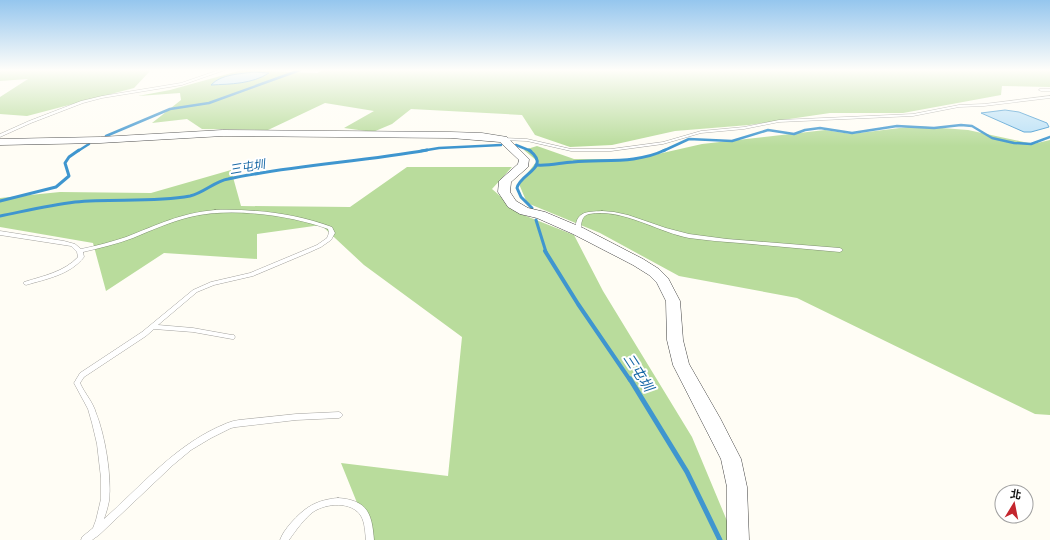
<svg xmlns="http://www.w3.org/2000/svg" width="1050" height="540" viewBox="0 0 1050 540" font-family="'Playfair Display','Noto Sans TC',serif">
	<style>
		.forest { fill: #b9dc9c }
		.water { fill: #b9e0f7; stroke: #3f96cf }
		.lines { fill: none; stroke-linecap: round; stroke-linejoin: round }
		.stream-far3 { stroke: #3f96cf; stroke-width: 2.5 }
		.stream-far2 { stroke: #3f96cf; stroke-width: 3 }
		.stream-far1 { stroke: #3f96cf; stroke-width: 4 }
		.stream { stroke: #3f96cf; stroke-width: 5 }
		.service-casing { stroke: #444; stroke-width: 0.5 }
		.tertiary-casing { stroke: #444; stroke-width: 1 }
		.service { fill: #fff; fill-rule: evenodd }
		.tertiary { fill: #fff; fill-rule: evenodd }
		.labels { text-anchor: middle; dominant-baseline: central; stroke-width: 4; stroke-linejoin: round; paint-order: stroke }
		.water-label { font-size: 12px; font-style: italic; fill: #1768a6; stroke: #fff }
		.near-water-label { font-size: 14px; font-style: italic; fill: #1768a6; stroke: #fff }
	</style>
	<rect width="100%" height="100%" fill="#fffdf5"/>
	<g class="forest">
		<polygon points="0,70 150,70 150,71 134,88 27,116 0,114 0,97 28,79 0,81"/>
		<polygon points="242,70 317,73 323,70 1050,70 1050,87 1002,86 1001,95 903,113 830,113 749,125 675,131 612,145 570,147 535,135 522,115 411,109 392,124 373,132 344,128 374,111 325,103 268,130 202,129 187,119 152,123 181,100 180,93 138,96 170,90"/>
		<polygon points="916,126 968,130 1033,144 1050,140 1050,415 1035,414 797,298 679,276 600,233 527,203 519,184 537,161 524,150 537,146 574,159 636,159 702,144 825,130 851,134"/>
		<polygon points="407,167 512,167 492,189 521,214 574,235 603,291 692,437 735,540 372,540 341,463 448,476 462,337 364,265 321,225 257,234 257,259 164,253 106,291 93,243 0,227 0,198 60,192 151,193 231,170 241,206 350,207"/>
	</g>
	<g class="water">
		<path d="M254 72 269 73C252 84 231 84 211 85 221 74 240 74 254 72Z"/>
		<polygon points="1005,110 1019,112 1047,123 1049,127 1031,132 1024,132 981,113"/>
	</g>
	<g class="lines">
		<g class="stream-far3">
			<polyline points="106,136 170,109 209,103 300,70"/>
			<polyline points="516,145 531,151"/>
			<polyline points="78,151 89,144"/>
			<polyline points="421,151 439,148 501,145"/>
			<polyline points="663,151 689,139 732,141 768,130 794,134 805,130 820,128 852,133 897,126 934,128 961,125 972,126 992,138 1014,143 1031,144 1050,137"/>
		</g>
		<g class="stream-far2">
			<path d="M529 150C552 168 520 173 517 188L521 197 532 208"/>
			<path d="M536 165C550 166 559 163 573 162 604 159 636 164 665 150"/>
			<polyline points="0,201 56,187 69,176 65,163 69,157 79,150"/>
			<path d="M0 216C25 211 50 205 75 202 113 198 152 203 190 196 204 193 215 181 228 179 294 165 361 162 427 150"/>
			<polyline points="536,220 546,252"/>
		</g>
		<polyline class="stream-far1" points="545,251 578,304 630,380"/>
		<polyline class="stream" points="630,379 687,472 720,540"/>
		<g class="service-casing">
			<g id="service">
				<polygon points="219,70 225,70 182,85 102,98 83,103 31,123 0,137 0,134 29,121 81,101 102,96 181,83"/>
				<polygon points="1040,89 1050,89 1050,91 1041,91 1039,90"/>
				<polygon points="1050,96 1050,98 984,106 959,107 913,116 779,122 744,129 701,133 663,144 611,151 571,151 527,141 503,140 501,139 503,138 527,139 571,149 611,149 663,142 701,131 744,127 779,120 913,114 959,105 984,104"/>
				<path d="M215 210C255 209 294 213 332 227L335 233 331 240 321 247 310 252 253 276 214 285 197 292 158 325 193 328 232 335H234L235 337 234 339H232L193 332 154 329 146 336 84 377 80 383C85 394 93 402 96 413 105 435 112 477 109 501 108 507 106 513 104 519 140 487 172 449 216 428 223 425 230 421 239 420L296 414 339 412 341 413 343 415 341 417 339 418 296 420 236 427 231 428 211 438 191 450 173 465 99 535 92 540H81L82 537 93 528 96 520 101 499V478L97 444 92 423 88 409 74 383 80 373 142 332 193 290 211 282 250 273 317 245 327 238 329 233 328 229C290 215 230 207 190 217 170 222 152 230 133 238 117 244 100 248 83 252L84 257C70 275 46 279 26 285L24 284 23 283 24 282C43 276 64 272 78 257L77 252 71 246 0 235V231L64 241 75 244 81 249C96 246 111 242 126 237 157 225 180 213 215 210Z"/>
				<path d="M602 211 614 212 628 215 666 228 689 234 727 239 840 248 843 250 840 252C807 249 773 246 740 243 723 242 706 240 689 238 657 232 623 208 589 214 581 216 581 224 581 231L578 233 576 232 575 231C576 211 585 212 602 211Z"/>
				<path d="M338 498C368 500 372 514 374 540H366C365 532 365 523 361 516 352 501 326 503 313 512 304 519 296 530 289 540H280C282 534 286 529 290 524 305 507 316 500 338 498Z"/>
			</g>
		</g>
		<g class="tertiary-casing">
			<polygon id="tertiary" points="223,130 451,132 482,133 507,137 529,159 528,167 511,182 510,192 516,201 528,208 545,212 583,228 643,259 659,269 668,278 680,301 683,340 689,364 720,418 741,459 747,487 749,540 727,540 727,487 721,459 673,365 667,340 666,301 657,283 649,275 633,265 573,234 537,218 520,214 508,207 498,192 499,181 518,164 519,160 500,142 451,138 223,136 100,143 0,145 0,139 100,137"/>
		</g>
		<use href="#service" class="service"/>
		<use href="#tertiary" class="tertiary"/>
	</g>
	<linearGradient id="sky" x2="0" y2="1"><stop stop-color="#95c6ee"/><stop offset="0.48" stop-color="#fffefa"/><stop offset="1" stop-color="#fffefa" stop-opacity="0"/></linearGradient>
	<rect width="1050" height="146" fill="url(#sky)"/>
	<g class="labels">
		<g class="water-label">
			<text transform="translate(247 166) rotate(-10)">三屯圳</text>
		</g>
		<g class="near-water-label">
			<text transform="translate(639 372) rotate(57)">三屯圳</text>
		</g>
	</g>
	<g transform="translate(1014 504) rotate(10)"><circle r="19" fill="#ffffff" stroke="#a0a0a0"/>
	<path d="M0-3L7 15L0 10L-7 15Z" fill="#c4262e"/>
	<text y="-6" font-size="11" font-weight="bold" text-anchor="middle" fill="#111111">北</text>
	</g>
</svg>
